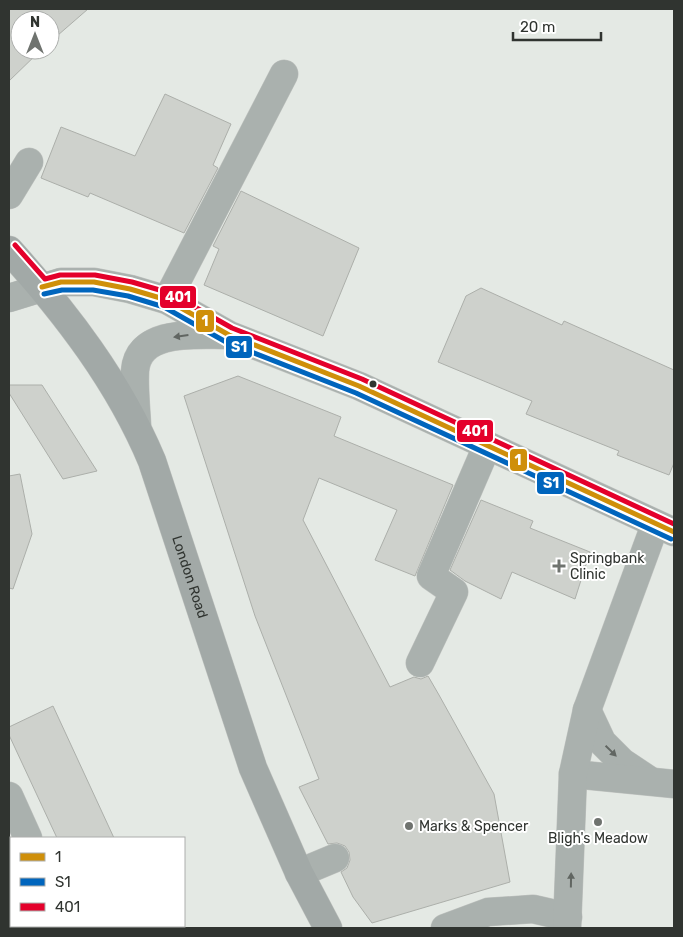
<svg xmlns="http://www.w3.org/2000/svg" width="683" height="937" viewBox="0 0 683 937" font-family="Rubik,sans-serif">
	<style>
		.building { fill: #ced1cc; stroke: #acafaa }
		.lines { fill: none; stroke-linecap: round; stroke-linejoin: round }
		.minor-casing { stroke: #c1c4c1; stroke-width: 29 }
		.major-casing { stroke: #c1c4c1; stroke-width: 29 }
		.minor { stroke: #aab1ae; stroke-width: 28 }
		.major { stroke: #a2a9a7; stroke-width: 28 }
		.bus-1-casing { stroke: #fff; stroke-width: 9 }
		.bus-2-casing { stroke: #fff; stroke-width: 9 }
		.bus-3-casing { stroke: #fff; stroke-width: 9 }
		.bus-1 { stroke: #cf8f0a; stroke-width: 5 }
		.bus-2 { stroke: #0065bd; stroke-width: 5 }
		.bus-3 { stroke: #e4002b; stroke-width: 5 }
		.oneway { fill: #616662 }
		.bus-dot { fill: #303430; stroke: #fff; stroke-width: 2 }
		.poi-dot { fill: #6f736f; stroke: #fff; stroke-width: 2 }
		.labels { text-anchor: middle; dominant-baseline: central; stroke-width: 4; stroke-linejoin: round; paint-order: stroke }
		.poi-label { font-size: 14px; fill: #303430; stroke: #fff; text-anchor: start }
		.street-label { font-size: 14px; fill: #303430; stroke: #fff }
		.line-badge { stroke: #fff; stroke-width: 2 }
		.badge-label { font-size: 14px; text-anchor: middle; font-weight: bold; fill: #fff }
	</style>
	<rect width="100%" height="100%" fill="#e4e9e4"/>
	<g class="building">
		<polygon points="9,9 88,9 50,42 50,20 20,20 20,50 41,50 9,81"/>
		<polygon points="165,94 231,124 213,165 218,168 184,233 90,193 88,197 41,178 61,127 135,156"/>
		<polygon points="241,191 359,248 323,336 204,285 219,249 213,246"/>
		<polygon points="481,288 562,325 564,321 674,370 674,463 669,475 617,455 619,451 526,414 532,401 438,362 466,296"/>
		<polygon points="238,376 341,417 334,436 453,485 415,576 375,560 397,510 319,478 303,520 390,687 414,677 421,679 428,676 439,695 494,794 510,882 372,923 353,897 341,872 347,868 350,860 349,852 345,846 337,843 328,844 299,787 319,779 255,616 184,396"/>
		<polygon points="9,385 42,385 97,471 63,479 9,393"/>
		<polygon points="20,474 32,534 13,589 9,588 9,476"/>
		<polygon points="481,500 533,521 530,528 590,552 575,599 512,572 501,599 465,581 450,570"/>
		<polygon points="53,706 114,838 57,838 9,735 9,727"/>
	</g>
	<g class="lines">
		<g class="minor-casing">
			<g id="minor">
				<polyline points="9,195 29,162"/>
				<polyline points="9,298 61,282 94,282 130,289 167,300 229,335 359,386 674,532"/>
				<polyline points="167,300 284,74"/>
				<path d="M137 425C136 407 134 388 135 371 138 329 196 335 225 335"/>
				<polyline points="420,663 454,592 431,576 487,446"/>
				<polyline points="587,710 602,742 622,762 649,780"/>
				<polyline points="573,774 674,784"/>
				<polyline points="9,796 28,838"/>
				<polyline points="299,873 335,858"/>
				<polyline points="70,926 71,928"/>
				<polyline points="445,928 488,912 533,909 568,917"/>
				<polyline points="567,928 573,774 587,710 655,525"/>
			</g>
		</g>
		<g class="major-casing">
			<g id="major">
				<path id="s1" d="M9 250C66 313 119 382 152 461L253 768 299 873 328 928"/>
			</g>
		</g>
		<use href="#minor" class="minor"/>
		<use href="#major" class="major"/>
		<g class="bus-1-casing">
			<polyline id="bus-1" points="42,287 61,282 94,282 130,289 167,300 229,335 359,386 674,532"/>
		</g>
		<g class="bus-2-casing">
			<polyline id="bus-2" points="44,294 62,290 93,290 128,296 164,307 226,342 356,393 671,539"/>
		</g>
		<g class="bus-3-casing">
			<polyline id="bus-3" points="15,245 45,279 60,275 95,275 132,282 170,293 232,328 362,379 674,524"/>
		</g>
		<use href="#bus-1" class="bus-1"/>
		<use href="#bus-2" class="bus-2"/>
		<use href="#bus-3" class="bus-3"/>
	</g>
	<defs><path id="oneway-solid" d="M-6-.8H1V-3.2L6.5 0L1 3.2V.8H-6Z" transform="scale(1.25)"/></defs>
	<g class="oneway">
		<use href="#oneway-solid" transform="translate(181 336) rotate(172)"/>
		<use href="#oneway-solid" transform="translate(611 751) rotate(44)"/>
		<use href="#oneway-solid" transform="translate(571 880) rotate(-89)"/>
	</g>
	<circle class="bus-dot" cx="373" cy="384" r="4.5"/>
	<g class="poi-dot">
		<path d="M556.5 558.5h5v5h5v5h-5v5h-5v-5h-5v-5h5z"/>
		<circle cx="598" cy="822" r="5"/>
		<circle cx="409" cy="826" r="5"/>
	</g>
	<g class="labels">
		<g class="poi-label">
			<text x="570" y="558">Springbank<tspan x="570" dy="16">Clinic</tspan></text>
			<text x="419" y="826">Marks &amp; Spencer</text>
			<text x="598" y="838" text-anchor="middle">Bligh's Meadow</text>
		</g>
		<g class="street-label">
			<text stroke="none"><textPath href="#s1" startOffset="378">London Road</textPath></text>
		</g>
	</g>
	<g class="line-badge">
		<rect x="159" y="285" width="38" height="24" rx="5" fill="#e4002b"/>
		<rect x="195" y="309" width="20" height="24" rx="5" fill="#cf8f0a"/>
		<rect x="225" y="335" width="28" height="24" rx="5" fill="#0065bd"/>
		<rect x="456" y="419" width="38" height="24" rx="5" fill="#e4002b"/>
		<rect x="509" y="448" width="19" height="24" rx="5" fill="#cf8f0a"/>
		<rect x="536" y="471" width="29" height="24" rx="5" fill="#0065bd"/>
	</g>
	<g class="badge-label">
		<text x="178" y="302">401</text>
		<text x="205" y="326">1</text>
		<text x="239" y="352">S1</text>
		<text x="475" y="436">401</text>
		<text x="518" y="465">1</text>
		<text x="551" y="488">S1</text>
	</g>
	<rect width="683" height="937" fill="none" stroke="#303430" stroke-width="20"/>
	<rect x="10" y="837" width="175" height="90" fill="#ffffff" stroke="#acaeac"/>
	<rect x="20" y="853" width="25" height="8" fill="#cf8f0a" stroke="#acaeac"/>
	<text x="55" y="862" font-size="15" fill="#303430">1</text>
	<rect x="20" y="878" width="25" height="8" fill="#0065bd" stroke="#acaeac"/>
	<text x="55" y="887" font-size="15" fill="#303430">S1</text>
	<rect x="20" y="903" width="25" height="8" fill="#e4002b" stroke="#acaeac"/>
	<text x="55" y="912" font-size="15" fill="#303430">401</text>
	<g transform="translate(35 35)"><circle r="24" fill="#ffffff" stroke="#acaeac"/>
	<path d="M0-4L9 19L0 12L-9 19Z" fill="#6f736f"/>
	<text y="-8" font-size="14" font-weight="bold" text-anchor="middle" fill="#303430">N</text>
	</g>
	<path d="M513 32v8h88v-8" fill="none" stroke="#303430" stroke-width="2.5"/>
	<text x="520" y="32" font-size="15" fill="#303430" stroke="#ffffff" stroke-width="4" paint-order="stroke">20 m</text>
</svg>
